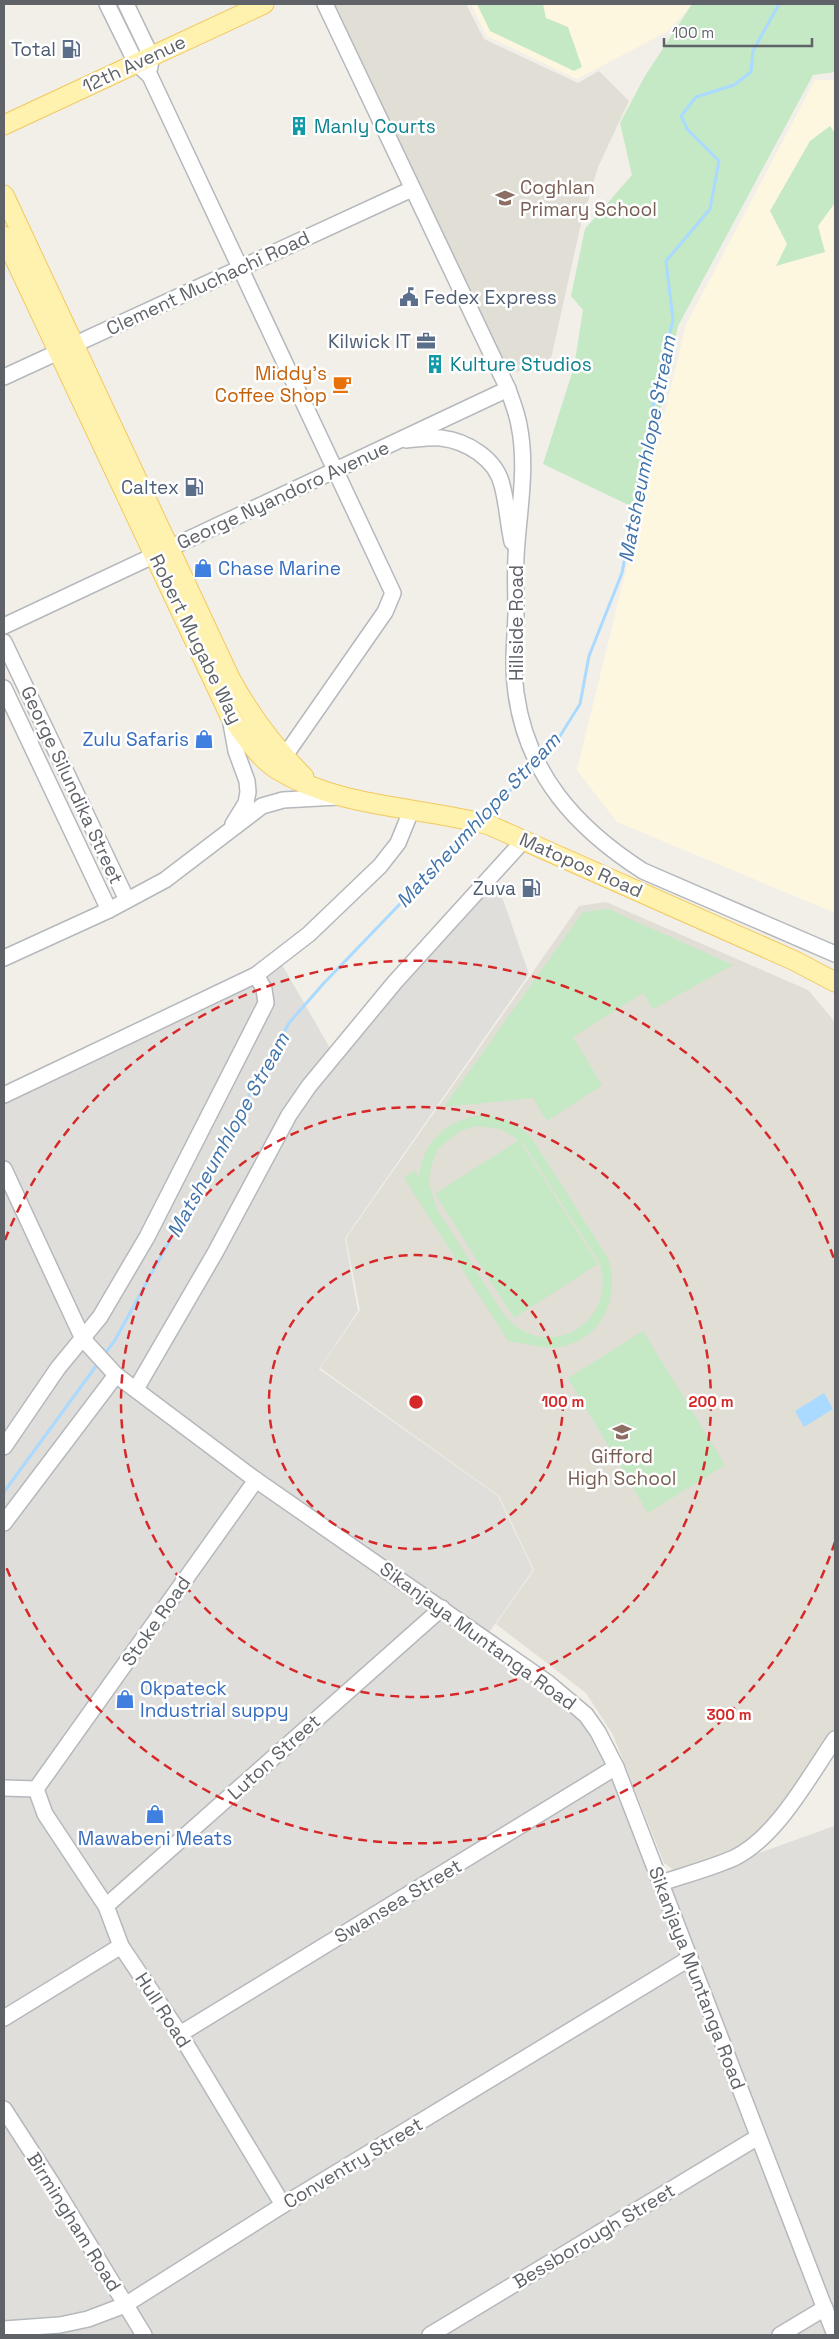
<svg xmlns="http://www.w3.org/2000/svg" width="839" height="2339" viewBox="0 0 839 2339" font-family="'Space Grotesk',sans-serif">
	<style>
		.commercial { fill: #fef7e0 }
		.industrial { fill: #e0deda }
		.education { fill: #e1ded6 }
		.green { fill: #c5e8c5; fill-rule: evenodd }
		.water { fill: #aadaff }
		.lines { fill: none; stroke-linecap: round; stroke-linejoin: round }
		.stream { stroke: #aadaff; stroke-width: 3 }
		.minor-casing { stroke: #b5b8bc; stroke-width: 18 }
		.major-casing { stroke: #f2c960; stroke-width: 21 }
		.minor { stroke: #fff; stroke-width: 15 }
		.major { stroke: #fff2af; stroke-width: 19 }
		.ring { fill: none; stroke: #d62828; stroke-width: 2.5; stroke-dasharray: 9 6 }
		.labels { text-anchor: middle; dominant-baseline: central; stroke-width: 5; stroke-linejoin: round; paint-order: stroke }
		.service-label { font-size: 19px; fill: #4e5e75; stroke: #fff; text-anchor: end }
		.street-label { font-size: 19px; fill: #5f6368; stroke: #fff }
		.culture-label { font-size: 19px; fill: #0d838f; stroke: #fff; text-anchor: start }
		.education-label { font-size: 19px; fill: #785e54; stroke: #fff; text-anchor: start }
		.food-label { font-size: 19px; fill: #c56008; stroke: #fff; text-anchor: end }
		.shop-label { font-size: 19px; fill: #366cbe; stroke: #fff; text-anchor: start }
		.water-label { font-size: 20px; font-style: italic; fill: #4174aa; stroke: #fff }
		.centre { fill: #d62828; stroke: #fff; stroke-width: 2.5 }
		.ring-label { font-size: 15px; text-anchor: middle; font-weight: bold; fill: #d62828; stroke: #fff; stroke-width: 5; stroke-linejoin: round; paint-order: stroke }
	</style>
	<rect width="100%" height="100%" fill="#f1efe8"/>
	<g class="commercial">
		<polygon points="471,4 693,4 668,31 577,79 487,36"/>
		<polygon points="815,80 835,80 835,913 617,822 577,770 686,325"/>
	</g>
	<polygon class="industrial" points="495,877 529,974 345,1238 358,1311 319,1369 498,1496 533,1570 483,1641 582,1717 595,1735 659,1889 834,1826 835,1830 835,2335 4,2335 4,1090 280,961 335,1057"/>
	<g class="education">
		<polygon points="328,4 466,4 484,39 578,83 599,71 629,101 598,167 580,228 551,359 506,376"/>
		<polygon points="606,902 808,990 835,1022 835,1731 773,1820 751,1842 731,1852 675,1871 664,1863 613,1735 586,1693 496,1624 534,1570 499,1496 320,1368 360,1310 346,1238 579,906"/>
	</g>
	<g class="green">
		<polygon points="477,4 543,4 546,18 568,27 582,67 574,71 490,31"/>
		<polygon points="692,4 835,4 835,72 813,75 678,326 639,510 543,464 574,367 583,310 571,296 585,229 632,175 620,123 645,76"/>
		<polygon points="830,126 835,133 835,203 818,226 825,252 776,266 787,244 770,211 810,141"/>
		<polygon points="608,909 733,965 653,1009 643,993 573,1037 602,1085 547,1121 533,1098 444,1107 583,912"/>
		<path d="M484 1115C503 1117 517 1124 531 1137L608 1258C621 1297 602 1340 559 1347 541 1350 526 1342 509 1342L404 1178 414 1171 419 1177C422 1141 449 1118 484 1115ZM475 1126 501 1129 523 1143 599 1262C620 1325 543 1366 503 1313L437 1209 429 1184 431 1166 438 1149 458 1132Z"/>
		<polygon points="519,1140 598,1264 514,1318 435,1194"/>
		<polygon points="643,1331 725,1465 648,1513 568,1378"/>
	</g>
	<polygon class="water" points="824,1393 833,1409 804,1427 795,1411"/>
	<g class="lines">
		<g class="stream">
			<polyline points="541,758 555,744 580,704 589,656 622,573 655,395 673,320 666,261 710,209 719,161 688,130 681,116 696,97 734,85 751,72 753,51 779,4"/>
			<polyline points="483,818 535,765"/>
			<polyline points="104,1355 115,1340 289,1023 324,983 474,827"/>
			<polyline points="4,1492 99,1362"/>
		</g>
		<g class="minor-casing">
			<g id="minor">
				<polyline points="107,4 136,63 150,76 393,593 385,612 284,757"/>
				<polyline points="126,4 151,56 150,67"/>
				<path d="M325 4 508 389C512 401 517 413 519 425 528 469 518 514 516 557 515 576 516 595 516 614 515 641 512 666 516 693 527 774 576 828 643 871L835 954"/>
				<polyline points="4,377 412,189"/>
				<path d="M406 440C418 439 430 437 441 438 467 441 496 459 502 485 507 503 508 523 512 542"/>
				<polyline points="4,626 508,389"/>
				<polyline points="4,642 127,900"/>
				<polyline points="4,688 109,910"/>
				<polyline points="230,718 236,751 247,781 248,792 246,803 233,824"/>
				<polyline points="4,958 109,910 165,880 262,806 283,800 338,797"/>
				<polyline points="4,1095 256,975 309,934 380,866 398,843 411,811"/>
				<polyline points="4,1169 83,1339 116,1375 256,1480 548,1683 586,1715 598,1732 616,1767 835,2335"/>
				<polyline points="136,1389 215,1253 289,1115 309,1086 395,982 524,840"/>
				<polyline points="4,1447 58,1368 100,1317 147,1237 266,1003 264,989 256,975"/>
				<polyline points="256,1480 36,1789 45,1814 106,1906 121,1946 180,2034 283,2205"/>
				<polyline points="4,1523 116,1375"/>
				<polyline points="4,1788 36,1789"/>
				<path d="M661 1883C685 1875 711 1868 734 1858 777 1837 808 1778 835 1739"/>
				<polyline points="106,1906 442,1608"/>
				<polyline points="4,2018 121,1946"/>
				<polyline points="180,2034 616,1767"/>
				<polyline points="4,2109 53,2185 144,2335"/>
				<polyline points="4,2329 60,2325 88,2319 125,2305 283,2205 690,1958"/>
				<polyline points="430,2335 758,2137"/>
				<polyline points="780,2335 825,2308"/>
			</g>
		</g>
		<g class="major-casing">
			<g id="major">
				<polyline points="4,125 264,4"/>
				<path d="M4 195 230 678C250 715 274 747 304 777"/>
				<path d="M4 236 230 716C244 734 258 758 278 770 342 809 420 806 489 825L795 961 835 982"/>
			</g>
		</g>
		<use href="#minor" class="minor"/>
		<use href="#major" class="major"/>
	</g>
	<g class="ring">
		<circle cx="416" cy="1402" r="147"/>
		<circle cx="416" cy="1402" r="295"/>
		<path d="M835 1542A442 442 0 0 1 5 1564M5 1240A442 442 0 0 1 835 1262"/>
	</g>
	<defs>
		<g id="fuel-bare" transform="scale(1.5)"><path d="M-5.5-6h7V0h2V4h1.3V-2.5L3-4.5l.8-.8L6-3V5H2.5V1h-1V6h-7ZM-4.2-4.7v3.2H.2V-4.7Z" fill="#5c6f8a" stroke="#fff" stroke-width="2.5" paint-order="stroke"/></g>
		<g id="building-bare" transform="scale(1.5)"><path d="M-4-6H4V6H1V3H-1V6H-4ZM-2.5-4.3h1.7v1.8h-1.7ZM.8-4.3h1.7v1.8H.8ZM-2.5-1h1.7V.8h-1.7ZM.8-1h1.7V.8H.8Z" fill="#0f9aa8" stroke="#fff" stroke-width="2.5" paint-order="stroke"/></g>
		<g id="school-bare" transform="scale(1.5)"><path d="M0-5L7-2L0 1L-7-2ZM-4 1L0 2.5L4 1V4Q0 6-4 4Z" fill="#8d6e63" stroke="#fff" stroke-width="2.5" paint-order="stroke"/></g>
		<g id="civic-bare" transform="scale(1.5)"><path d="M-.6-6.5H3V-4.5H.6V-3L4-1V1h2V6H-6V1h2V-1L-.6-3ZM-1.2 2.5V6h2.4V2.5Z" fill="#5c6f8a" stroke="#fff" stroke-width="2.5" paint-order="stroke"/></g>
		<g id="office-bare" transform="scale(1.5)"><path d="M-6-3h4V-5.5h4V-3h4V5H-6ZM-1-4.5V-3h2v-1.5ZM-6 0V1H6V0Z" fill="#5c6f8a" stroke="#fff" stroke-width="2.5" paint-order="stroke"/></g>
		<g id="cafe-bare" transform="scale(1.5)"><path d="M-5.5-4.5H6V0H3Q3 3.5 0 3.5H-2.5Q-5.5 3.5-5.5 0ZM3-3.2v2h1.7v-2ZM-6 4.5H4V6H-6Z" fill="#e8710a" stroke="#fff" stroke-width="2.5" paint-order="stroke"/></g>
		<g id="shop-bare" transform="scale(1.5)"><path d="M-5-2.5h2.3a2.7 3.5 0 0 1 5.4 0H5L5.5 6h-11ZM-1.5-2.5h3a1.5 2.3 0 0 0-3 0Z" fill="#3f7fe0" stroke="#fff" stroke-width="2.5" paint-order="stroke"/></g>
	</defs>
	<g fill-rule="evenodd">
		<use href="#fuel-bare" x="71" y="49"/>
		<use href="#building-bare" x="299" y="126"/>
		<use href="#school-bare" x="505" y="198"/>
		<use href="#civic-bare" x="409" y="297"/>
		<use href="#office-bare" x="426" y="341"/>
		<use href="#building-bare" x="435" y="364"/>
		<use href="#cafe-bare" x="342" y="384"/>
		<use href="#fuel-bare" x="194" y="487"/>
		<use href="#shop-bare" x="203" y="568"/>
		<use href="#shop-bare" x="204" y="739"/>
		<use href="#fuel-bare" x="531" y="888"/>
		<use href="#school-bare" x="622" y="1432"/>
		<use href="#shop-bare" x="125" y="1699"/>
		<use href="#shop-bare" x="155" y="1814"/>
	</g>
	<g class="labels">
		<g class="service-label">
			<text x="56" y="49">Total</text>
			<text x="424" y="297" text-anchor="start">Fedex Express</text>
			<text x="411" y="341">Kilwick IT</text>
			<text x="179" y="487">Caltex</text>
			<text x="516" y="888">Zuva</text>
		</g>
		<g class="street-label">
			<text transform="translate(134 64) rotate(-25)">12th Avenue</text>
			<text transform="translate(208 283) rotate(-25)">Clement Muchachi Road</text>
			<text transform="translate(283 495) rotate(-25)">George Nyandoro Avenue</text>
			<text transform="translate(516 623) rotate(-90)">Hillside Road</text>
			<text transform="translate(196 639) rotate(64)">Robert Mugabe Way</text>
			<text transform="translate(72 785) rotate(65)">George Silundika Street</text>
			<text transform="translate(581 865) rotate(24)">Matopos Road</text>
			<text transform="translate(156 1621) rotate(-55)">Stoke Road</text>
			<text transform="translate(478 1636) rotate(36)">Sikanjaya Muntanga Road</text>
			<text transform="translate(274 1757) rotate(-42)">Luton Street</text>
			<text transform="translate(398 1901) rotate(-31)">Swansea Street</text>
			<text transform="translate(697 1978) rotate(69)">Sikanjaya Muntanga Road</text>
			<text transform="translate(163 2010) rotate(57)">Hull Road</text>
			<text transform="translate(353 2163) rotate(-31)">Conventry Street</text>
			<text transform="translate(74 2222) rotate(58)">Birmingham Road</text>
			<text transform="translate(594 2236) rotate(-31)">Bessborough Street</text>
		</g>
		<g class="culture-label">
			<text x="314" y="126">Manly Courts</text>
			<text x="450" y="364">Kulture Studios</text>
		</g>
		<g class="education-label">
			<text x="520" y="187">Coghlan<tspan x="520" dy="22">Primary School</tspan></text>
			<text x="622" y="1456" text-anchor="middle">Gifford<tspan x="622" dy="22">High School</tspan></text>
		</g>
		<g class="food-label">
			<text x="327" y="373">Middy's<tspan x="327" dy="22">Coffee Shop</tspan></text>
		</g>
		<g class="shop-label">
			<text x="218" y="568">Chase Marine</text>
			<text x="189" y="739" text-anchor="end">Zulu Safaris</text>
			<text x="140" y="1688">Okpateck<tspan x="140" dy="22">Industrial suppy</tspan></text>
			<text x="155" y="1838" text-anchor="middle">Mawabeni Meats</text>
		</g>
		<g class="water-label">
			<text transform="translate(647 449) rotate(-79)">Matsheumhlope Stream</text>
			<text transform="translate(478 820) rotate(-47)">Matsheumhlope Stream</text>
			<text transform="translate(228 1135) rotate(-61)">Matsheumhlope Stream</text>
		</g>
	</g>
	<circle cx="416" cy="1402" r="8" class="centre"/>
	<g class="ring-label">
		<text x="563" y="1407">100 m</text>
		<text x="711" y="1407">200 m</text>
		<text x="729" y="1720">300 m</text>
	</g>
	<rect width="839" height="2339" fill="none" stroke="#5f6368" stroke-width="10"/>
	<path d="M664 38v8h148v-8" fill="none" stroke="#5f6368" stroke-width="2.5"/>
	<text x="672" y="38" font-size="15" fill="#5f6368" stroke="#ffffff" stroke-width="4" paint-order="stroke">100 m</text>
</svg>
